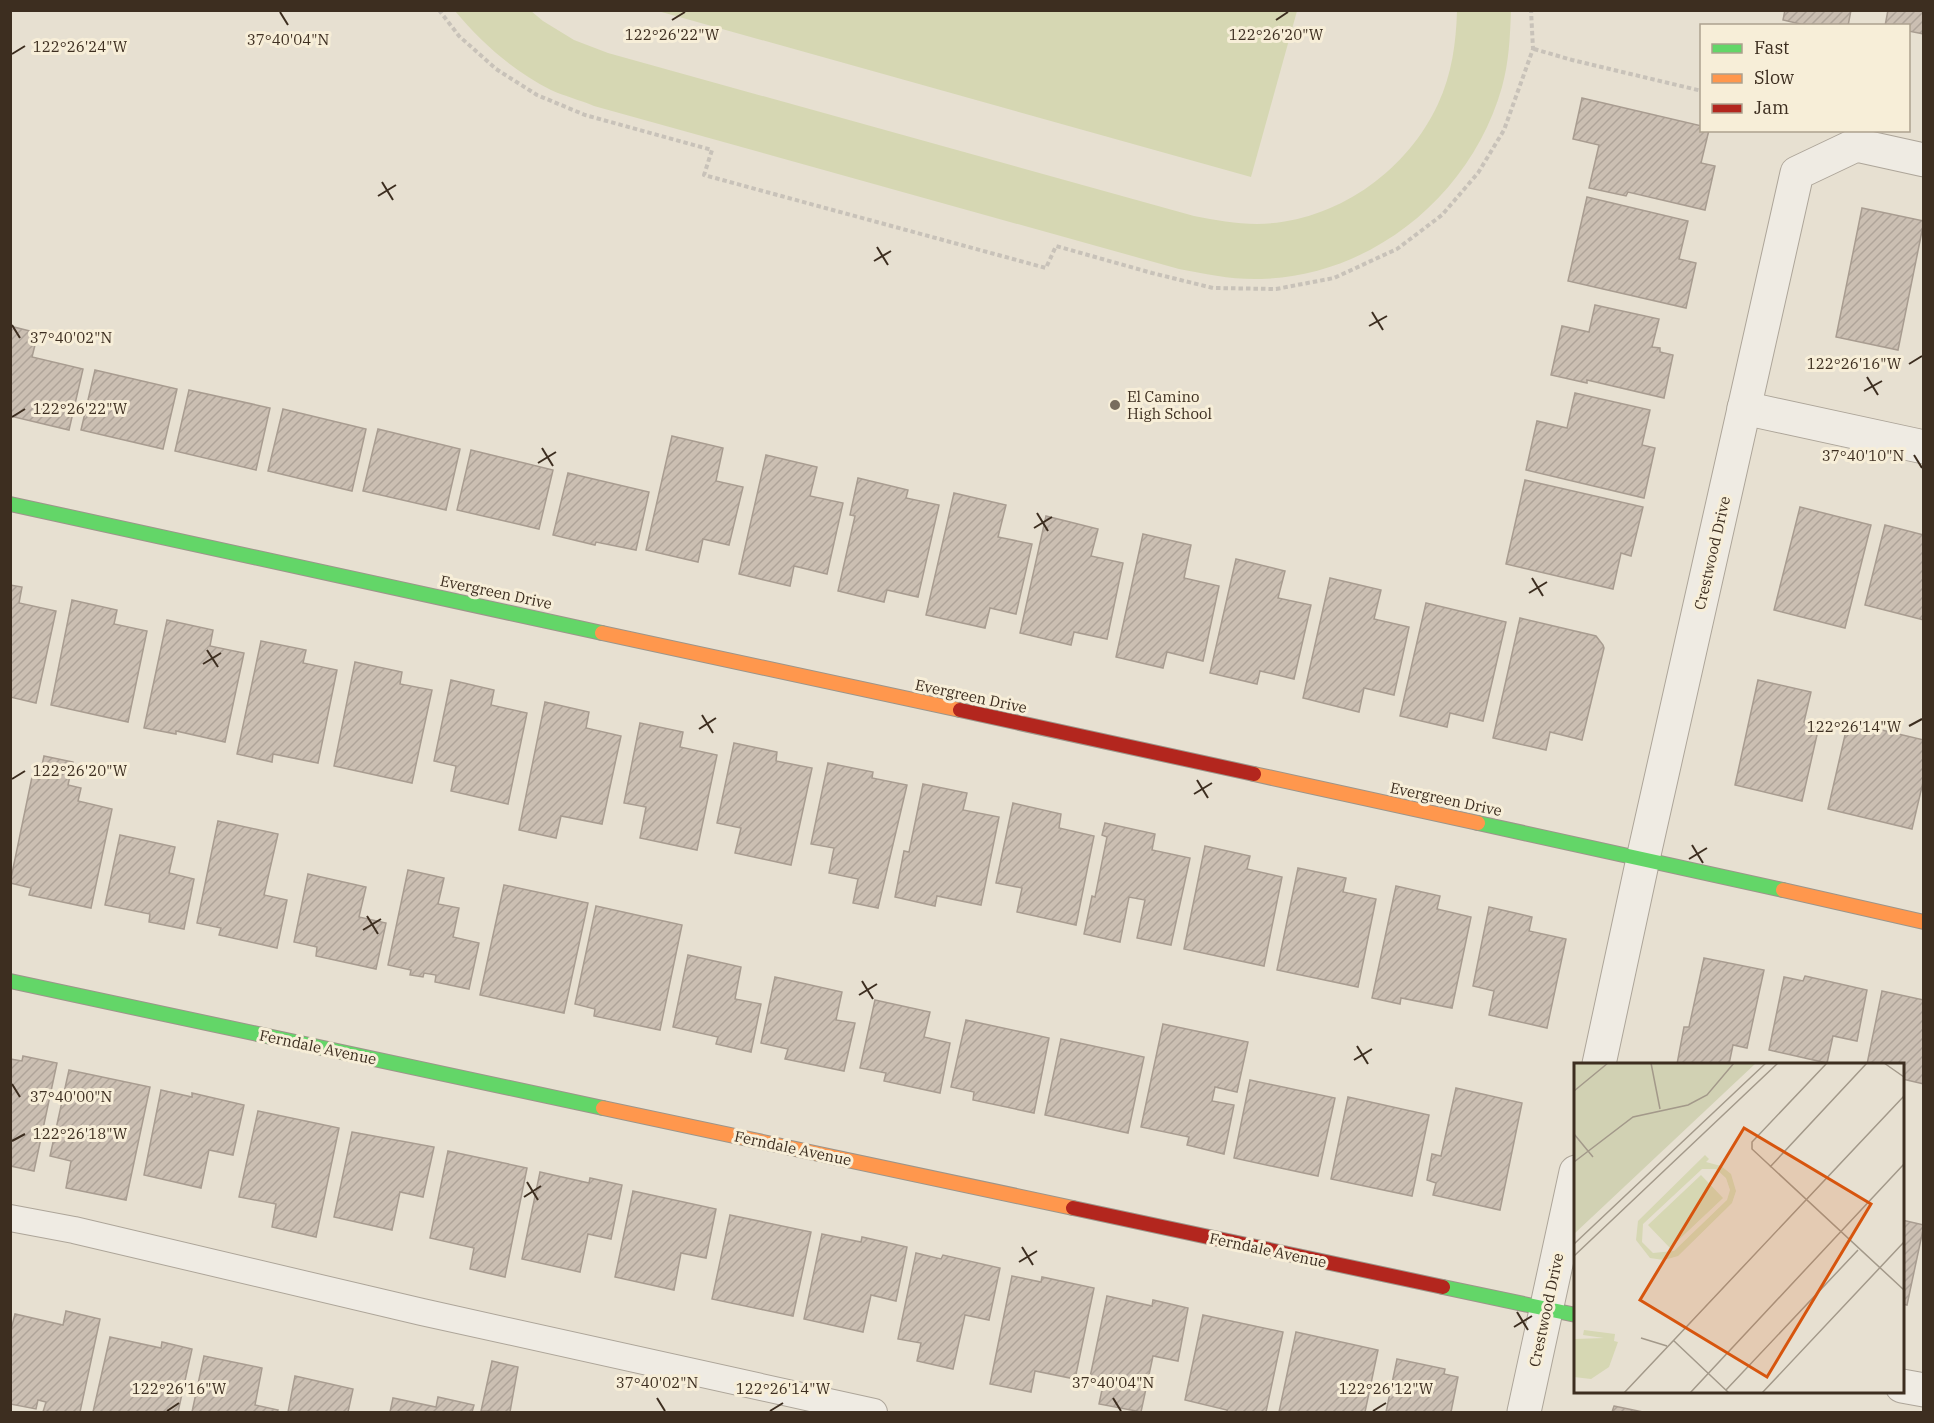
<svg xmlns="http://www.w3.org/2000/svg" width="1934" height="1423" viewBox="0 0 1934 1423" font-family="'IBM Plex Serif',serif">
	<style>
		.grass { fill: #d6d7b3 }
		.building { fill: url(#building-hatch); stroke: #a89c90; stroke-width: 1.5 }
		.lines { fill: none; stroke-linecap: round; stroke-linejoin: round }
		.lane-casing { stroke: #ada599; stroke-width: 28 }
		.street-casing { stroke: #ada599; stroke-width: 35 }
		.fast-casing { stroke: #9c958a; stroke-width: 16 }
		.slow-casing { stroke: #9c958a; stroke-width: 16 }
		.jam-casing { stroke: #9c958a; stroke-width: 16 }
		.path { stroke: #c8c2b9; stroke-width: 4; stroke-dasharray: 4.5 3; stroke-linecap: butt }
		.lane { stroke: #efebe3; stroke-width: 26 }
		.street { stroke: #efebe3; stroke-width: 33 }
		.fast { stroke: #63d668; stroke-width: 14 }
		.slow { stroke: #ff974d; stroke-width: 14 }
		.jam { stroke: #b3261e; stroke-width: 14 }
		.ticks { fill: none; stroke: #3d2e20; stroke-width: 2 }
		.poi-dot { fill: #786c5e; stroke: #f7eed8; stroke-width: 2 }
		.labels { text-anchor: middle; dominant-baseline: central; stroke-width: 6; stroke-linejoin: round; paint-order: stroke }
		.poi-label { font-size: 15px; fill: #3d2e20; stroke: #f7eed8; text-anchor: start }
		.street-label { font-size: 15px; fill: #3d2e20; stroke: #f7eed8 }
		.inset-road { fill: none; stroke: #a3998a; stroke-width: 1.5 }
		.view { fill: #d7550e; fill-opacity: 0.15; stroke: #d7550e; stroke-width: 3 }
		.inset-edge { fill: none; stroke: #3d2e20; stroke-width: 3 }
		.ticks-label { font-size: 15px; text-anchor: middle; fill: #3d2e20; stroke: #f7eed8; stroke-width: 6; stroke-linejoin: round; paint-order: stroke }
	</style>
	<defs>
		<pattern id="building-hatch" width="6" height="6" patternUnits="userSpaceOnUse" patternTransform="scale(1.5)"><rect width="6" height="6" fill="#cbbfb2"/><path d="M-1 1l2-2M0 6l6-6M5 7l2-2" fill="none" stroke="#afa499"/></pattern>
	</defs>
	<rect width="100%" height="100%" fill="#e7e0d1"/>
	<g class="grass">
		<path d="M455 11H531L543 21 574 40 608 53 1194 216C1215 220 1236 224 1257 224 1334 223 1406 173 1438 104 1452 74 1456 43 1457 11H1511C1510 37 1509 62 1502 87 1472 194 1373 276 1261 279 1233 280 1206 274 1179 269L594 106C580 100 564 96 551 90 513 71 482 43 455 11Z"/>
		<polygon points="658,11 1297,11 1251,177"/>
	</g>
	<g class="building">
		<polygon points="1785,10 1851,10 1848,26 1809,26 1783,20"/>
		<polygon points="1888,10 1924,10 1924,34 1908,31 1908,26 1885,26"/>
		<polygon points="1582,98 1702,126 1702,130 1709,130 1701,163 1715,166 1705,210 1628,192 1626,196 1589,188 1599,145 1573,139"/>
		<polygon points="1587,197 1688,221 1679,259 1696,263 1686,308 1568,281"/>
		<polygon points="1862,208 1924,221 1898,350 1836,337"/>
		<polygon points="1595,305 1659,319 1652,347 1660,348 1660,352 1673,355 1664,398 1587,380 1587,383 1551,375 1562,326 1589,332"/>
		<polygon points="10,326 38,333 32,357 83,369 69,430 10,416"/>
		<polygon points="95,370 177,389 163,449 81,430"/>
		<polygon points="189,390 270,408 256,470 175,451"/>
		<polygon points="1575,393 1650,410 1642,445 1655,448 1644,498 1526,470 1537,421 1567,428"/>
		<polygon points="283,409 366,429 352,491 268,471"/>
		<polygon points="378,429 460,449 446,510 363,491"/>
		<polygon points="672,436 723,448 716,481 743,487 729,545 703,539 698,562 646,550"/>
		<polygon points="471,450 553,470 539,529 457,510"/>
		<polygon points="766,455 817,467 810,496 843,503 827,574 794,566 790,586 739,574"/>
		<polygon points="568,473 649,492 636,550 596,542 595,545 553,535"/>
		<polygon points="858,478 908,490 906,498 939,505 918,597 887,590 884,602 838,591 855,516 850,515"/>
		<polygon points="1525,480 1643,507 1631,556 1621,553 1613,589 1506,564"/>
		<polygon points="954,493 1006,505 998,537 1032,544 1016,614 990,608 985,628 926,615"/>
		<polygon points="1800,507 1871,525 1845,628 1774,610"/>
		<polygon points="1046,516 1098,529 1091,556 1123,563 1107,639 1074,632 1071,645 1020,633"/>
		<polygon points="1885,525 1924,535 1924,620 1865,605"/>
		<polygon points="1143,534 1191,545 1184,578 1219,586 1203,661 1167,652 1163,668 1116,657"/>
		<polygon points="1236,559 1285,571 1278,598 1311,605 1294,679 1260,671 1257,684 1210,673"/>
		<polygon points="1330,578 1381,590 1374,619 1409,627 1394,695 1364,688 1359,712 1303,698"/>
		<polygon points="10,585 22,587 19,603 56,611 36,703 10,697"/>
		<polygon points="72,600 117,610 114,624 147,631 128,722 51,705"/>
		<polygon points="1426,603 1506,622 1483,721 1450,713 1447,727 1400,716"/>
		<polygon points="1520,618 1596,636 1603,645 1604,648 1582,740 1550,732 1546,750 1493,738"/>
		<polygon points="167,620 213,630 210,646 244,653 225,742 176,731 176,734 144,728"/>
		<polygon points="261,641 306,650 303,663 337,670 318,763 273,754 272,762 237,754"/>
		<polygon points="355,662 402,672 400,684 432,690 412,783 334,766"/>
		<polygon points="451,680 494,690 491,705 527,713 508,804 451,791 456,766 434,761"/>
		<polygon points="1758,680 1811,692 1804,722 1819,726 1802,801 1735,785"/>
		<polygon points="545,702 589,712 586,728 621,736 602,824 561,816 556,838 519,830"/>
		<polygon points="1848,722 1924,740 1924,778 1912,829 1828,809"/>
		<polygon points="640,723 683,732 680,747 717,755 697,850 640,838 646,807 624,803"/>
		<polygon points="734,743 777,752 776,761 812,768 791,865 735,853 741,828 717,823"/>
		<polygon points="44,756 73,762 68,785 81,788 78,801 112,809 91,908 29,895 31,888 10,883 32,777 39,779"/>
		<polygon points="828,763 873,772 872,778 907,785 878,908 853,903 858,879 829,873 834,848 811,844"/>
		<polygon points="923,784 967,793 963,810 999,817 981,905 937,896 935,906 895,897 904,851 909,852"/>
		<polygon points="1013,803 1061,814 1059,828 1094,836 1076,925 1017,912 1022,888 996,883"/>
		<polygon points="218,821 278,834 264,895 287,900 277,948 219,935 221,928 197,923"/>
		<polygon points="1105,823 1155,834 1152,850 1190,858 1171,945 1137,938 1145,900 1129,897 1120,942 1084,934 1092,896 1095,897 1107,837 1102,835"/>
		<polygon points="120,835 175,847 169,873 194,879 184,929 149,922 150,914 105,905"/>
		<polygon points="1205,846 1250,856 1247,869 1282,877 1264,966 1184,949"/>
		<polygon points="1298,868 1346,878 1343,892 1376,899 1358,987 1277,970"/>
		<polygon points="408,870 444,878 438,904 459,908 453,937 479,943 469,989 435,982 436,975 424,973 423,977 410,975 411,970 388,965"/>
		<polygon points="308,874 366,887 359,917 386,923 376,969 316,956 317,947 294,942"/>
		<polygon points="504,885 588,903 564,1013 480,995"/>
		<polygon points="1396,886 1440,896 1437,909 1471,917 1452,1008 1401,998 1400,1004 1372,998"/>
		<polygon points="596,906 682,925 660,1030 594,1016 595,1009 575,1004"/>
		<polygon points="1489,907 1532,917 1529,931 1566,939 1547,1028 1489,1015 1494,991 1473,986"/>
		<polygon points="688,955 741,967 735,999 761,1004 751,1052 716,1044 718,1037 673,1027"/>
		<polygon points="1704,958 1764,970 1747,1048 1733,1045 1729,1064 1677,1064 1684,1027 1689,1027"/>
		<polygon points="1805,976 1867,990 1857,1041 1833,1036 1827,1063 1769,1050 1784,977 1803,981"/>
		<polygon points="775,977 842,992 836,1020 855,1023 844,1071 785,1059 788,1049 761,1043"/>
		<polygon points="1882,991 1924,1000 1924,1084 1902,1079 1902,1064 1867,1064"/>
		<polygon points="875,1000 930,1012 924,1037 950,1043 940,1093 884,1081 886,1073 860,1068"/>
		<polygon points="966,1020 1049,1038 1034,1113 973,1100 974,1092 951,1087"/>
		<polygon points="1163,1024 1248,1042 1237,1092 1215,1087 1212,1101 1234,1105 1224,1154 1187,1145 1189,1137 1141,1127"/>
		<polygon points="1061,1039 1144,1057 1128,1133 1045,1115"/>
		<polygon points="23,1056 57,1063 34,1171 10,1166 10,1059 22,1061"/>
		<polygon points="69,1070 150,1087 126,1200 66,1188 71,1161 50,1156"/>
		<polygon points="1250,1080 1335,1098 1318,1176 1234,1158"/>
		<polygon points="1456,1088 1522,1103 1500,1210 1433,1195 1436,1183 1427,1180 1432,1154 1441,1156"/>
		<polygon points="161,1090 192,1097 192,1093 244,1105 233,1155 209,1150 201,1188 144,1175"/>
		<polygon points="1348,1097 1429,1115 1412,1196 1331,1179"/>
		<polygon points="258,1111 339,1128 316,1237 272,1227 276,1204 239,1197"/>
		<polygon points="352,1132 434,1147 423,1197 400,1192 392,1230 334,1217"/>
		<polygon points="448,1151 527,1168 505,1277 470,1269 474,1248 430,1238"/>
		<polygon points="540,1172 589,1183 590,1178 622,1185 611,1239 588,1234 580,1272 522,1259"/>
		<polygon points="633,1191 716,1209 706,1258 681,1253 674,1290 615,1277"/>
		<polygon points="730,1215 811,1232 793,1316 712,1299"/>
		<polygon points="1902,1220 1924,1225 1907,1305 1902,1304"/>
		<polygon points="822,1234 861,1242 862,1237 907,1247 896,1301 871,1295 863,1332 804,1319"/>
		<polygon points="916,1253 941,1259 943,1255 1000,1268 989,1320 965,1315 953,1369 917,1361 921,1343 898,1339"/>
		<polygon points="1012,1276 1041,1282 1042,1277 1094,1288 1075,1379 1035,1371 1031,1392 990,1384"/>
		<polygon points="1107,1296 1152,1306 1153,1300 1188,1308 1178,1361 1153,1356 1141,1412 1099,1404 1103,1385 1089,1382"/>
		<polygon points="66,1311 100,1319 80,1412 43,1412 46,1402 38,1400 36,1409 10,1404 10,1334 15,1314 63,1325"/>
		<polygon points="1203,1315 1283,1332 1266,1412 1227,1412 1227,1410 1185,1400"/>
		<polygon points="1296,1332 1378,1350 1365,1412 1279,1412"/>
		<polygon points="110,1337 161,1348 162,1342 192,1349 178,1412 93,1412"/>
		<polygon points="204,1356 262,1368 255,1405 278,1410 277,1412 192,1412"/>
		<polygon points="1397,1359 1445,1369 1444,1374 1458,1377 1451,1412 1386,1412"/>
		<polygon points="492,1361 518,1367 510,1412 481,1411"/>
		<polygon points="295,1376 353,1389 348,1412 288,1412"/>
		<polygon points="438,1397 474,1405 472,1412 390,1412 393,1398 436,1407"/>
		<polygon points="1614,1406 1643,1412 1612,1412"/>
	</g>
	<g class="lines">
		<g class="lane-casing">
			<polyline id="lane" points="10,1218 74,1230 422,1312 874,1412"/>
		</g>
		<g class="street-casing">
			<g id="street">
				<polyline points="1744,408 1924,447"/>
				<polyline points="1599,1064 1643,859 1797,173 1856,145 1924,160"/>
				<polyline points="1902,1386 1924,1390"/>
				<polyline points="1524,1412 1576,1172"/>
			</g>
		</g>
		<g class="fast-casing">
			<g id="fast">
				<polyline points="10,504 602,633"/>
				<polyline points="1478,823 1783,890"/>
				<polyline points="10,981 603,1108"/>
				<polyline points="1443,1287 1576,1315"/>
			</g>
		</g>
		<g class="slow-casing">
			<g id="slow">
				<polyline points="602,633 960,710"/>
				<polyline points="1254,774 1478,823"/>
				<polyline points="1783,890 1924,922"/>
				<polyline points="603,1108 1073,1208"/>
			</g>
		</g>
		<g class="jam-casing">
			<g id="jam">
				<polyline points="960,710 1254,774"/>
				<polyline points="1073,1208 1443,1287"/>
			</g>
		</g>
		<g class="path">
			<polyline points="439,10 459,36 496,69 537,95 585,115 712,150 704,175 1046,268 1056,246 1152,273 1213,288 1276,289 1334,278 1397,249 1442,215 1478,173 1504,130 1533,49 1531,10"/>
			<polyline points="1534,49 1572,60 1702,91"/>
		</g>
		<use href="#lane" class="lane"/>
		<use href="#street" class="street"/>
		<use href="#fast" class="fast"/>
		<use href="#slow" class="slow"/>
		<use href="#jam" class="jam"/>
	</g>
	<path class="ticks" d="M280 12 288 25M672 20 685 12M1276 20 1288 12M12 54 25 46M382 182 393 200M378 196 396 185M877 247 888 265M874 261 891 251M1372 312 1383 330M12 325 20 338M1369 326 1387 316M1909 364 1922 356M1867 377 1878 395M1864 391 1882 381M12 417 25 409M542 448 553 466M1914 455 1922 468M538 463 556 452M1037 513 1048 531M1034 528 1052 517M1532 578 1543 596M1529 593 1547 582M207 650 218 667M203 664 221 653M702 715 713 733M1909 726 1922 719M699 729 716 718M12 779 25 771M1197 780 1208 798M1194 794 1212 783M1692 845 1703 863M1689 859 1707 848M367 916 378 934M363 930 381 919M862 981 873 999M859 995 877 984M1357 1046 1368 1064M1354 1060 1372 1049M12 1084 20 1097M12 1141 25 1134M527 1182 538 1200M524 1197 541 1186M1022 1247 1033 1265M1019 1262 1037 1251M1517 1312 1528 1330M1514 1327 1532 1316M657 1398 665 1411M1113 1398 1121 1411M167 1411 179 1403M770 1411 783 1403M1373 1411 1386 1403"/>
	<circle class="poi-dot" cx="1115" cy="405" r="6"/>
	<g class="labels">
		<g class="poi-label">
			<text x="1127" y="396">El Camino<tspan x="1127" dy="17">High School</tspan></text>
		</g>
		<g class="street-label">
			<text transform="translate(1712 553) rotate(-77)">Crestwood Drive</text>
			<text transform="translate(496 592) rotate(12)">Evergreen Drive</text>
			<text transform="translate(971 696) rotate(12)">Evergreen Drive</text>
			<text transform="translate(1446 799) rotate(12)">Evergreen Drive</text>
			<text transform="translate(318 1047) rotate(12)">Ferndale Avenue</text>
			<text transform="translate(793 1148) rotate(12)">Ferndale Avenue</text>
			<text transform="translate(1268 1250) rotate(12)">Ferndale Avenue</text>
			<text transform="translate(1546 1310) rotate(-78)">Crestwood Drive</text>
		</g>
	</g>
	<g transform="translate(1574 1063)">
		<rect width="330" height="330" fill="#e7e0d1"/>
		<path d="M131 92 135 96 132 99 147 103 157 111 162 128 158 140 104 193 90 197 76 195 62 177 64 158ZM128 106H142L152 115 156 127 153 137 100 188 79 190 68 179 69 161ZM127 112 149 135 96 185 74 162ZM10 267 41 271 40 278 44 279 35 304 17 316 0 314 1 276 30 275 9 272Z" fill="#d6d7b3" fill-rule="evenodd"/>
		<path d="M0 0H182L0 171Z" fill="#d1d1b3"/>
		<path class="inset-road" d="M77 0 86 46M253 0 178 79V86L330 227M310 0 330 14M0 28 34 0M0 71 19 94M0 99 59 54 114 42 133 32 160 0M196 104 293 0M0 181 192 0M0 193 204 0M67 275 93 283M99 277 155 330M152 327 284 187M50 330 330 33M116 330 330 101M188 330 330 179"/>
		<path class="view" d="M170 65 297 141 193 314 66 237Z"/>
		<rect width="330" height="330" class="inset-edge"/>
	</g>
	<g class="ticks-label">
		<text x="672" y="40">122°26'22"W</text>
		<text x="1276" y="40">122°26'20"W</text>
		<text x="288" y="45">37°40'04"N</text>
		<text x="80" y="52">122°26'24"W</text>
		<text x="71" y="343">37°40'02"N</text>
		<text x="1854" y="369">122°26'16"W</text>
		<text x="80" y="414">122°26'22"W</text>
		<text x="1863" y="461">37°40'10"N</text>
		<text x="1854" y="732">122°26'14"W</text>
		<text x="80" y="776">122°26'20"W</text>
		<text x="71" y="1102">37°40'00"N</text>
		<text x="80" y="1139">122°26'18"W</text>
		<text x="657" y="1388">37°40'02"N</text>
		<text x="1113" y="1388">37°40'04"N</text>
		<text x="179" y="1394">122°26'16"W</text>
		<text x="783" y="1394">122°26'14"W</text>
		<text x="1386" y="1394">122°26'12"W</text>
	</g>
	<rect width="1934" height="1423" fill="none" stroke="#3d2e20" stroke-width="24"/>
	<rect x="1700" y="24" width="210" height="108" fill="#f7eed8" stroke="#ada18e" stroke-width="1.5"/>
	<rect x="1712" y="44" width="30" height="9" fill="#63d668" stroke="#ada18e" stroke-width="1.5"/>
	<text x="1754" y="54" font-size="18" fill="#3d2e20">Fast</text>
	<rect x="1712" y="74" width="30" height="9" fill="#ff974d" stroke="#ada18e" stroke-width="1.5"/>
	<text x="1754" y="84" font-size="18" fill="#3d2e20">Slow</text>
	<rect x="1712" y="104" width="30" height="9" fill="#b3261e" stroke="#ada18e" stroke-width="1.5"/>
	<text x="1754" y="114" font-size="18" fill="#3d2e20">Jam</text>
</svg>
